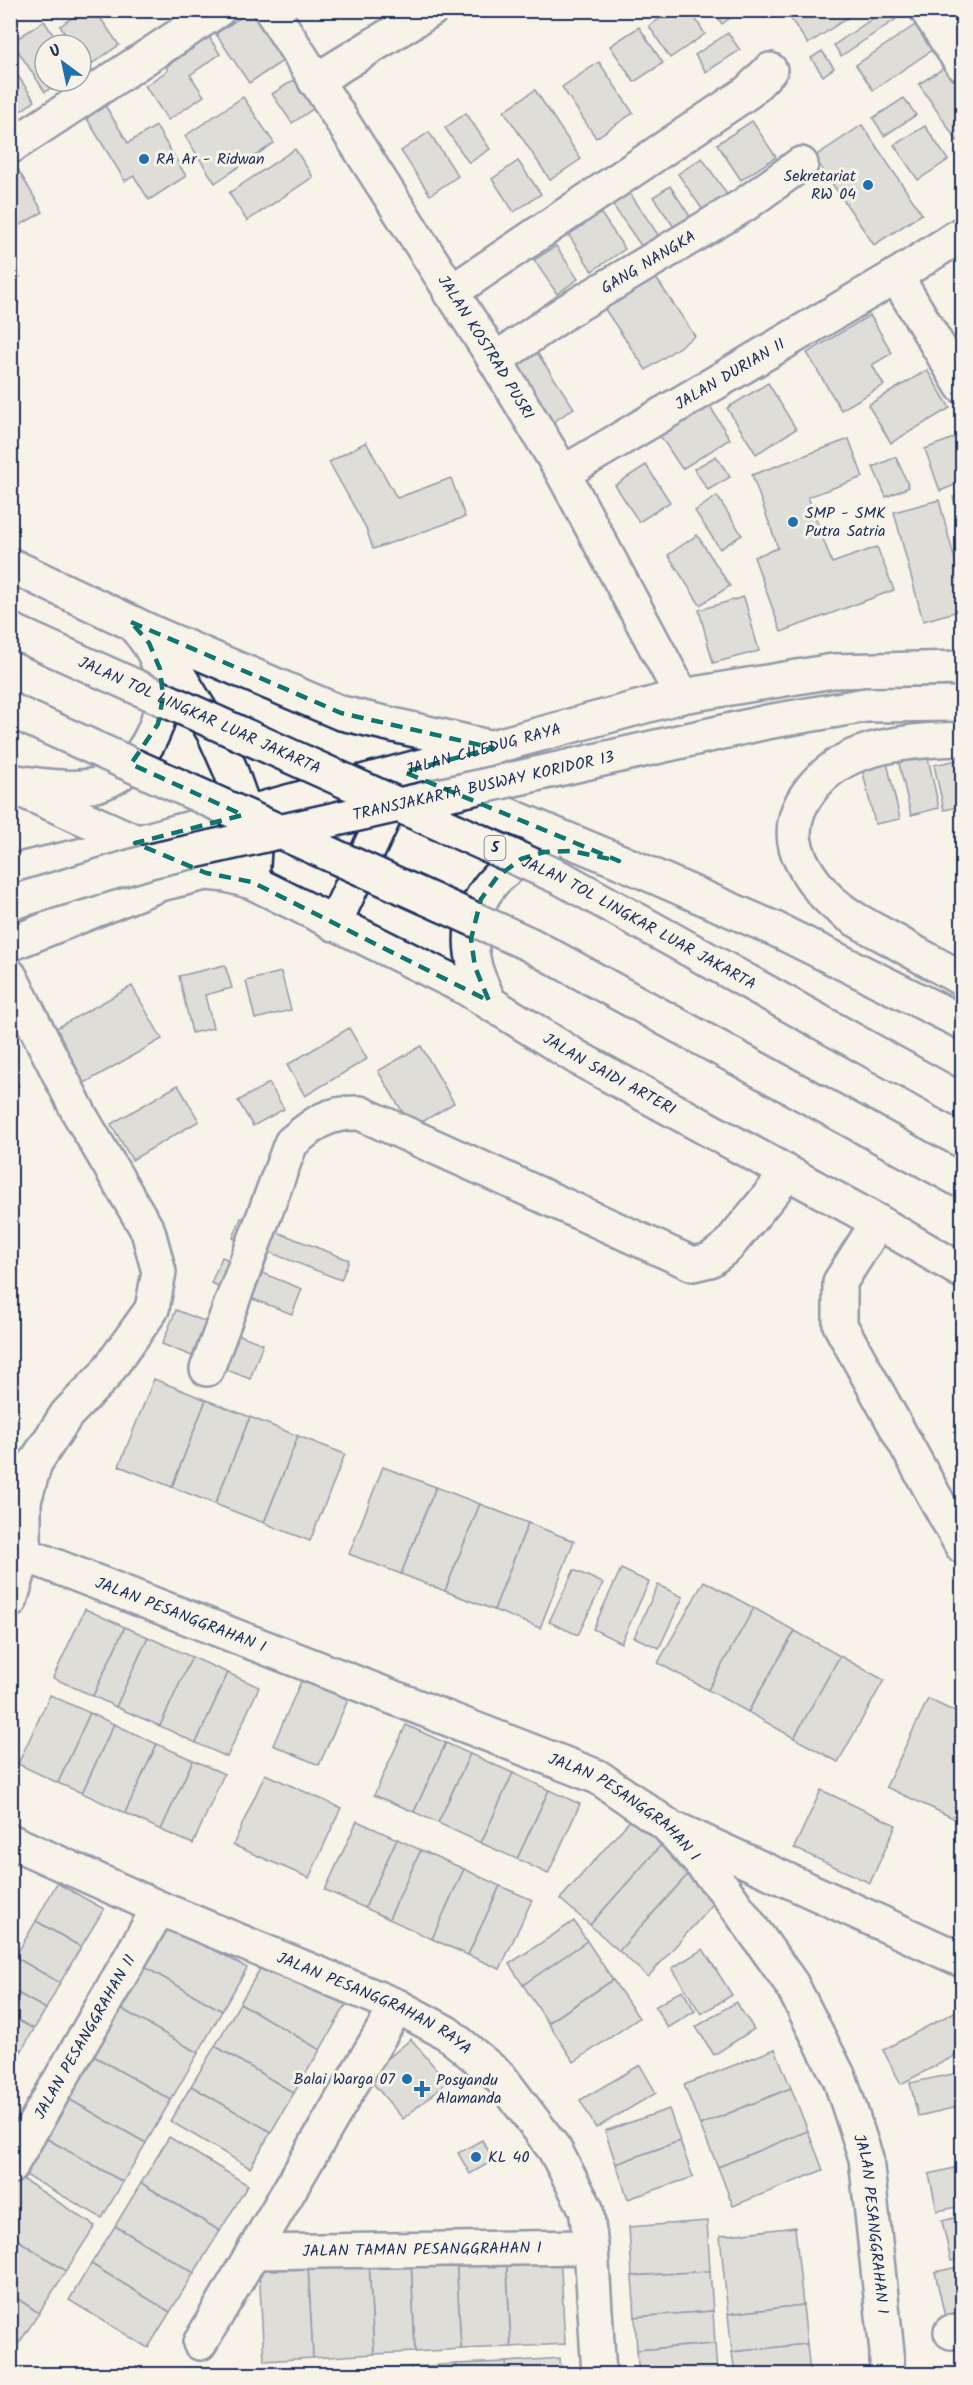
<svg xmlns="http://www.w3.org/2000/svg" width="973" height="2385" viewBox="0 0 973 2385" font-family="Kalam,sans-serif">
	<style>
		.building { fill: #c0c3c5; stroke: #1b2f5e; stroke-width: 1.5 }
		.lines { fill: none; stroke-linecap: round; stroke-linejoin: round }
		.minor-casing { stroke: #1b2f5e; stroke-width: 38 }
		.major-casing { stroke: #1b2f5e; stroke-width: 38 }
		.highway-casing { stroke: #1b2f5e; stroke-width: 38 }
		.minor { stroke: #f7f3e8; stroke-width: 33 }
		.major { stroke: #f7f3e8; stroke-width: 33 }
		.highway { stroke: #f7f3e8; stroke-width: 33 }
		.minor-bridge-casing { stroke: #1b2f5e; stroke-width: 38; stroke-linecap: butt }
		.highway-bridge-casing { stroke: #1b2f5e; stroke-width: 38; stroke-linecap: butt }
		.minor-bridge { stroke: #f7f3e8; stroke-width: 33 }
		.highway-bridge { stroke: #f7f3e8; stroke-width: 33 }
		.marked { fill: none; stroke: #0f766e; stroke-width: 4.5; stroke-dasharray: 12 8; stroke-linejoin: round }
		.poi-dot { fill: #1f6fb2; stroke: #f7f3e8; stroke-width: 2 }
		.labels { text-anchor: middle; dominant-baseline: central; stroke-width: 6; stroke-linejoin: round; paint-order: stroke }
		.shield { fill: #f7f3e8; stroke: #5d6a87; stroke-width: 1.5 }
		.shield-label { font-size: 15px; font-weight: bold; fill: #1b2f5e }
		.poi-label { font-size: 16px; fill: #1b2f5e; stroke: #f7f3e8; text-anchor: start }
		.street-label { font-size: 16px; fill: #1b2f5e; stroke: #f7f3e8 }
	</style>
	<rect width="100%" height="100%" fill="#f7f3e8"/>
	<filter id="ink" filterUnits="userSpaceOnUse"><feTurbulence type="fractalNoise" baseFrequency=".0167" numOctaves="2"/><feDisplacementMap in="SourceGraphic" scale="12" xChannelSelector="R" yChannelSelector="G"/><feConvolveMatrix kernelMatrix="1 2 1 2 8 2 1 2 1" color-interpolation-filters="sRGB"/></filter>
	<g filter="url(#ink)">
		<g class="building">
			<polygon points="84,10 95,10 119,45 87,67 81,58 81,45 72,45 60,26"/>
			<polygon points="124,10 141,10 129,18"/>
			<polygon points="673,10 690,10 705,34 670,58 649,26"/>
			<polygon points="713,10 741,10 722,24"/>
			<polygon points="789,10 859,10 808,44 786,12"/>
			<polygon points="885,10 890,10 896,19 841,56 834,45"/>
			<polygon points="250,11 283,61 249,83 216,34"/>
			<polygon points="44,21 60,45 45,45 45,81 62,81 45,92 12,42"/>
			<polygon points="921,21 938,46 873,90 856,65"/>
			<polygon points="639,27 663,63 634,82 610,46"/>
			<polygon points="728,33 740,50 706,72 695,55"/>
			<polygon points="209,37 220,54 190,75 204,96 168,120 145,86 168,70 166,67"/>
			<polygon points="822,51 834,68 823,76 811,58"/>
			<polygon points="956,60 962,70 962,138 957,141 919,84"/>
			<polygon points="599,62 633,113 596,138 562,87"/>
			<polygon points="10,64 35,101 10,118"/>
			<polygon points="300,76 319,105 292,123 272,94"/>
			<polygon points="535,90 581,159 550,180 504,111"/>
			<polygon points="243,97 274,143 215,183 185,136"/>
			<polygon points="904,98 916,115 884,136 873,118"/>
			<polygon points="103,102 128,143 156,126 186,176 149,200 134,176 125,181 84,114"/>
			<polygon points="466,113 490,149 469,163 445,128"/>
			<polygon points="752,121 776,157 741,180 717,144"/>
			<polygon points="862,125 922,214 874,245 814,157"/>
			<polygon points="925,126 948,160 918,180 894,145"/>
			<polygon points="429,132 458,176 430,195 401,151"/>
			<polygon points="295,149 313,177 247,221 229,193"/>
			<polygon points="702,158 733,203 709,219 678,174"/>
			<polygon points="13,161 43,212 10,231 10,162"/>
			<polygon points="518,161 541,194 514,212 492,179"/>
			<polygon points="670,186 697,227 681,237 653,197"/>
			<polygon points="629,192 661,239 644,250 612,204"/>
			<polygon points="598,209 625,249 592,271 566,231"/>
			<polygon points="556,246 578,279 557,294 534,260"/>
			<polygon points="10,263 20,277 10,283"/>
			<polygon points="650,269 695,336 646,370 600,302"/>
			<polygon points="870,315 892,353 872,365 884,385 841,410 807,353"/>
			<polygon points="534,348 574,408 546,427 505,367"/>
			<polygon points="927,370 950,408 891,443 868,405"/>
			<polygon points="768,383 796,429 756,454 727,408"/>
			<polygon points="708,403 730,439 682,469 659,434"/>
			<polygon points="961,435 962,482 940,491 925,449"/>
			<polygon points="849,439 863,477 808,497 832,563 877,547 894,590 781,632 754,557 778,548 752,475"/>
			<polygon points="366,442 397,498 451,478 465,517 373,549 366,528 329,462"/>
			<polygon points="716,456 730,477 708,490 694,469"/>
			<polygon points="896,457 909,487 886,497 873,467"/>
			<polygon points="646,465 670,502 639,522 615,485"/>
			<polygon points="962,495 962,524 961,524 953,497"/>
			<polygon points="717,496 742,535 720,549 695,511"/>
			<polygon points="939,500 962,587 962,610 923,621 894,512"/>
			<polygon points="697,535 730,586 700,605 668,555"/>
			<polygon points="744,597 759,651 713,663 699,610"/>
			<polygon points="927,753 939,808 911,815 898,759"/>
			<polygon points="886,758 900,819 875,824 861,764"/>
			<polygon points="962,759 962,806 944,810 934,765"/>
			<polygon points="225,965 232,988 205,995 213,1028 192,1033 179,976"/>
			<polygon points="281,972 291,1010 255,1019 246,981"/>
			<polygon points="132,986 162,1039 83,1084 53,1030"/>
			<polygon points="349,1028 367,1059 305,1096 287,1065"/>
			<polygon points="421,1046 454,1103 412,1128 378,1071"/>
			<polygon points="10,1069 19,1086 10,1090"/>
			<polygon points="269,1083 284,1109 253,1126 238,1101"/>
			<polygon points="178,1085 199,1121 132,1160 111,1124"/>
			<polygon points="241,1218 349,1260 341,1280 233,1238"/>
			<polygon points="222,1257 302,1289 292,1314 211,1283"/>
			<polygon points="176,1310 263,1344 250,1379 162,1344"/>
			<polygon points="154,1379 206,1400 172,1487 119,1466"/>
			<polygon points="206,1400 250,1417 215,1504 172,1487"/>
			<polygon points="250,1417 298,1436 264,1523 215,1504"/>
			<polygon points="298,1436 345,1454 310,1541 264,1523"/>
			<polygon points="383,1467 436,1487 401,1574 349,1554"/>
			<polygon points="436,1487 480,1504 445,1591 401,1574"/>
			<polygon points="480,1504 528,1523 494,1610 445,1591"/>
			<polygon points="528,1523 574,1541 540,1628 494,1610"/>
			<polygon points="621,1569 649,1582 621,1643 593,1629"/>
			<polygon points="574,1570 603,1583 578,1635 549,1622"/>
			<polygon points="704,1581 754,1608 708,1690 658,1663"/>
			<polygon points="658,1585 683,1597 659,1648 634,1637"/>
			<polygon points="754,1608 795,1631 748,1712 708,1690"/>
			<polygon points="85,1609 125,1627 93,1696 53,1678"/>
			<polygon points="125,1627 148,1637 116,1707 93,1696"/>
			<polygon points="795,1631 840,1656 794,1738 748,1712"/>
			<polygon points="148,1637 192,1657 160,1726 116,1707"/>
			<polygon points="840,1656 884,1680 838,1762 794,1738"/>
			<polygon points="192,1657 228,1673 196,1743 160,1726"/>
			<polygon points="306,1670 352,1691 319,1765 273,1745"/>
			<polygon points="228,1673 259,1687 227,1757 196,1743"/>
			<polygon points="50,1695 90,1713 58,1783 18,1764"/>
			<polygon points="928,1699 962,1715 962,1822 886,1787"/>
			<polygon points="90,1713 114,1724 82,1793 58,1783"/>
			<polygon points="114,1724 157,1744 125,1813 82,1793"/>
			<polygon points="406,1725 446,1743 414,1812 374,1795"/>
			<polygon points="446,1743 470,1754 438,1823 414,1812"/>
			<polygon points="157,1744 193,1760 161,1830 125,1813"/>
			<polygon points="470,1754 513,1773 481,1843 438,1823"/>
			<polygon points="193,1760 224,1774 193,1844 161,1830"/>
			<polygon points="513,1773 549,1790 517,1859 481,1843"/>
			<polygon points="265,1774 341,1808 309,1878 233,1845"/>
			<polygon points="549,1790 580,1804 548,1874 517,1859"/>
			<polygon points="821,1790 896,1825 870,1883 794,1848"/>
			<polygon points="632,1818 662,1844 590,1925 560,1899"/>
			<polygon points="357,1821 397,1839 365,1908 325,1890"/>
			<polygon points="397,1839 421,1850 389,1919 365,1908"/>
			<polygon points="662,1844 691,1871 619,1951 590,1925"/>
			<polygon points="421,1850 464,1869 432,1939 389,1919"/>
			<polygon points="464,1869 500,1886 468,1955 432,1939"/>
			<polygon points="691,1871 720,1896 648,1977 619,1951"/>
			<polygon points="57,1883 104,1909 81,1947 36,1921"/>
			<polygon points="500,1886 532,1900 500,1969 468,1955"/>
			<polygon points="36,1921 81,1947 60,1983 15,1957"/>
			<polygon points="574,1921 587,1941 523,1985 509,1964"/>
			<polygon points="166,1922 247,1968 222,2011 141,1965"/>
			<polygon points="587,1941 613,1980 548,2023 523,1985"/>
			<polygon points="703,1949 732,1995 701,2014 672,1968"/>
			<polygon points="15,1957 60,1983 46,2009 10,1989 10,1964"/>
			<polygon points="267,1957 347,2003 320,2050 240,2003"/>
			<polygon points="141,1965 222,2011 198,2053 118,2007"/>
			<polygon points="613,1980 639,2018 574,2062 548,2023"/>
			<polygon points="10,1989 46,2009 34,2029 10,2016"/>
			<polygon points="682,1990 695,2011 668,2028 655,2007"/>
			<polygon points="736,2002 754,2029 714,2055 696,2027"/>
			<polygon points="240,2003 320,2050 294,2093 215,2046"/>
			<polygon points="118,2007 198,2053 171,2100 90,2054"/>
			<polygon points="962,2008 962,2052 901,2084 883,2050"/>
			<polygon points="10,2016 34,2029 22,2050 10,2043"/>
			<polygon points="411,2039 447,2082 403,2119 367,2076"/>
			<polygon points="10,2043 22,2050 10,2070"/>
			<polygon points="215,2046 294,2093 271,2132 191,2086"/>
			<polygon points="775,2049 791,2088 700,2125 684,2085"/>
			<polygon points="90,2054 171,2100 146,2143 65,2097"/>
			<polygon points="640,2065 656,2093 596,2128 580,2100"/>
			<polygon points="962,2072 962,2106 918,2116 910,2083"/>
			<polygon points="191,2086 271,2132 250,2168 170,2121"/>
			<polygon points="791,2088 808,2131 718,2167 700,2125"/>
			<polygon points="65,2097 146,2143 123,2182 42,2136"/>
			<polygon points="669,2109 680,2141 616,2164 605,2131"/>
			<polygon points="808,2131 823,2170 733,2206 718,2167"/>
			<polygon points="42,2136 123,2182 102,2218 22,2173"/>
			<polygon points="169,2137 248,2185 220,2231 141,2183"/>
			<polygon points="482,2140 494,2160 470,2174 458,2153"/>
			<polygon points="680,2141 693,2177 628,2199 616,2164"/>
			<polygon points="962,2166 962,2206 937,2211 929,2174"/>
			<polygon points="18,2176 95,2226 66,2271 10,2235 10,2187"/>
			<polygon points="141,2183 220,2231 194,2273 115,2226"/>
			<polygon points="962,2216 962,2259 951,2261 942,2221"/>
			<polygon points="707,2221 710,2271 632,2276 629,2227"/>
			<polygon points="115,2226 194,2273 170,2312 91,2264"/>
			<polygon points="795,2227 803,2305 728,2314 720,2236"/>
			<polygon points="10,2235 66,2271 39,2313 10,2294"/>
			<polygon points="560,2251 565,2344 511,2347 506,2254"/>
			<polygon points="506,2254 511,2347 461,2349 456,2257"/>
			<polygon points="456,2257 461,2349 415,2352 411,2260"/>
			<polygon points="411,2260 415,2352 374,2354 369,2262"/>
			<polygon points="369,2262 374,2354 313,2358 308,2266"/>
			<polygon points="91,2264 170,2312 148,2348 69,2300"/>
			<polygon points="308,2266 313,2358 264,2361 259,2268"/>
			<polygon points="962,2266 962,2313 945,2317 935,2272"/>
			<polygon points="710,2271 713,2311 635,2317 632,2276"/>
			<polygon points="10,2294 39,2313 14,2351 10,2348"/>
			<polygon points="803,2305 807,2344 732,2352 728,2314"/>
			<polygon points="713,2311 715,2344 637,2350 635,2317"/>
			<polygon points="715,2344 717,2374 639,2374 637,2350"/>
			<polygon points="807,2344 810,2374 735,2374 732,2352"/>
			<polygon points="560,2358 561,2374 507,2374 506,2362"/>
			<polygon points="506,2362 507,2374 457,2374 456,2364"/>
			<polygon points="456,2364 457,2374 412,2374 411,2367"/>
			<polygon points="411,2367 412,2374 369,2374 369,2369"/>
			<polygon points="361,2368 361,2374 307,2374 307,2372"/>
		</g>
		<g class="lines">
			<g class="minor-casing">
				<g id="minor">
					<path id="s1" d="M271 10 495 360 563 473 682 696"/>
					<polyline points="927,10 962,64"/>
					<polyline points="315,81 431,10"/>
					<polyline points="10,147 218,10"/>
					<polyline points="962,234 896,276 962,386"/>
					<polyline points="450,293 748,92 770,70"/>
					<path id="s2" d="M495 360 567 311 744 205 801 164"/>
					<path id="s3" d="M563 473 896 276"/>
					<polyline points="10,976 80,1115 148,1231 159,1272 152,1309 104,1376 67,1414 35,1463 24,1501 24,1554 10,1601"/>
					<polyline points="878,1222 840,1282 840,1325 962,1546"/>
					<path d="M207 1369 291 1143C315 1123 327 1112 360 1113L693 1264 710 1260 727 1247 788 1173"/>
					<path id="s4" d="M24 1554 598 1777 667 1825 724 1889 791 1983 840 2079 866 2158 887 2352V2374"/>
					<polyline points="680,1831 962,1960"/>
					<path id="s5" d="M10 1841 159 1908 397 2006 447 2033 500 2077 555 2150 586 2209 591 2247 599 2374"/>
					<path id="s6" d="M10 2167 159 1908"/>
					<path id="s7" d="M254 2252 591 2247"/>
					<polyline points="951,2332 962,2330"/>
					<polyline points="200,2343 397,2006"/>
				</g>
			</g>
			<g class="major-casing">
				<g id="major">
					<path d="M962 739C928 740 892 742 859 754 824 767 785 806 796 847 801 865 812 880 824 894 842 914 867 926 891 939 915 953 939 966 962 979"/>
					<path id="s8" d="M10 872 135 843 682 696 833 671 962 668"/>
					<polyline points="334,924 399,785"/>
					<path id="s9" d="M10 944 160 884 206 873 227 875 252 882 466 988 578 1058 878 1222 962 1271"/>
				</g>
			</g>
			<g class="highway-casing">
				<g id="highway">
					<polyline points="10,565 153,633 341,713 493,748"/>
					<polyline points="163,650 214,733 230,769 246,814 254,849 252,882"/>
					<polyline points="404,772 619,861 775,929 962,1022"/>
					<path d="M10 781C37 785 77 792 102 783 146 767 170 714 160 670 156 651 144 637 132 623"/>
					<polyline points="23,791 206,873"/>
					<path d="M489 1001C484 990 478 979 475 967 460 913 491 866 543 852"/>
				</g>
			</g>
			<use href="#minor" class="minor"/>
			<use href="#major" class="major"/>
			<use href="#highway" class="highway"/>
			<g class="minor-bridge-casing">
				<g id="minor-bridge">
					<path id="s10" d="M10 903 150 861 767 722 866 705 962 704"/>
				</g>
			</g>
			<g class="highway-bridge-casing">
				<g id="highway-bridge">
					<path id="s11" d="M10 630 563 879 962 1101"/>
					<polyline points="10,710 529,944 962,1181"/>
				</g>
			</g>
			<use href="#minor-bridge" class="minor-bridge"/>
			<use href="#highway-bridge" class="highway-bridge"/>
		</g>
	</g>
	<path d="M0 0H973V2385H0ZM131 622 341 713 493 748 404 772 619 861 572 851 544 852 521 859 497 877 481 899 471 939 475 967 489 1001 252 882 206 873 135 843 243 815 131 764 158 724 163 697 160 669 149 643Z" fill="#f7f3e8" fill-opacity=".55" fill-rule="evenodd"/>
	<path class="marked" d="M131 622 341 713 493 748 404 772 619 861 572 851 544 852 521 859 497 877 481 899 471 939 475 967 489 1001 252 882 206 873 135 843 243 815 131 764 158 724 163 697 160 669 149 643Z"/>
	<g class="poi-dot">
		<circle cx="144" cy="159" r="6"/>
		<circle cx="868" cy="185" r="6"/>
		<circle cx="793" cy="522" r="6"/>
		<circle cx="407" cy="2079" r="6"/>
		<path d="M419 2080h6v6h6v6h-6v6h-6v-6h-6v-6h6z"/>
		<circle cx="476" cy="2157" r="6"/>
	</g>
	<g class="labels">
		<rect class="shield" x="484.5" y="836" width="21" height="24" rx="4.5"/>
		<g class="shield-label">
			<text x="495" y="848">5</text>
		</g>
		<g class="poi-label">
			<text x="156" y="159">RA Ar - Ridwan</text>
			<text x="856" y="176" text-anchor="end">Sekretariat<tspan x="856" dy="18">RW 04</tspan></text>
			<text x="805" y="513">SMP - SMK<tspan x="805" dy="18">Putra Satria</tspan></text>
			<text x="395" y="2079" text-anchor="end">Balai Warga 07</text>
			<text x="436" y="2080">Posyandu<tspan x="436" dy="18">Alamanda</tspan></text>
			<text x="488" y="2157">KL 40</text>
		</g>
		<g class="street-label">
			<text stroke="none"><textPath href="#s2" startOffset="182">GANG NANGKA</textPath></text>
			<text stroke="none"><textPath href="#s1" startOffset="400">JALAN KOSTRAD PUSRI</textPath></text>
			<text stroke="none"><textPath href="#s3" startOffset="194">JALAN DURIAN II</textPath></text>
			<text stroke="none"><textPath href="#s11" startOffset="208">JALAN TOL LINGKAR LUAR JAKARTA</textPath></text>
			<text stroke="none"><textPath href="#s8" startOffset="489">JALAN CILEDUG RAYA</textPath></text>
			<text stroke="none"><textPath href="#s10" startOffset="488">TRANSJAKARTA BUSWAY KORIDOR 13</textPath></text>
			<text stroke="none"><textPath href="#s11" startOffset="694">JALAN TOL LINGKAR LUAR JAKARTA</textPath></text>
			<text stroke="none"><textPath href="#s9" startOffset="662">JALAN SAIDI ARTERI</textPath></text>
			<text stroke="none"><textPath href="#s4" startOffset="168">JALAN PESANGGRAHAN I</textPath></text>
			<text stroke="none"><textPath href="#s4" startOffset="654">JALAN PESANGGRAHAN I</textPath></text>
			<text stroke="none"><textPath href="#s5" startOffset="399">JALAN PESANGGRAHAN RAYA</textPath></text>
			<text stroke="none"><textPath href="#s6" startOffset="150">JALAN PESANGGRAHAN II</textPath></text>
			<text stroke="none"><textPath href="#s4" startOffset="1158">JALAN PESANGGRAHAN I</textPath></text>
			<text stroke="none"><textPath href="#s7" startOffset="168">JALAN TAMAN PESANGGRAHAN I</textPath></text>
		</g>
	</g>
	<rect width="973" height="2385" fill="none" stroke="#f7f3e8" stroke-width="36"/>
	<rect x="18" y="18" width="937" height="2349" fill="none" stroke="#1b2f5e" stroke-width="2" filter="url(#ink)"/>
	<g transform="translate(63 63) rotate(327)"><circle r="28" fill="#f7f3e8" stroke="#9fa5b1" stroke-width="1.5"/>
	<path d="M0-4.5L10 22L0 15L-10 22Z" fill="#1f6fb2"/>
	<text y="-9" font-size="16" font-weight="bold" text-anchor="middle" fill="#1b2f5e">U</text>
	</g>
</svg>
